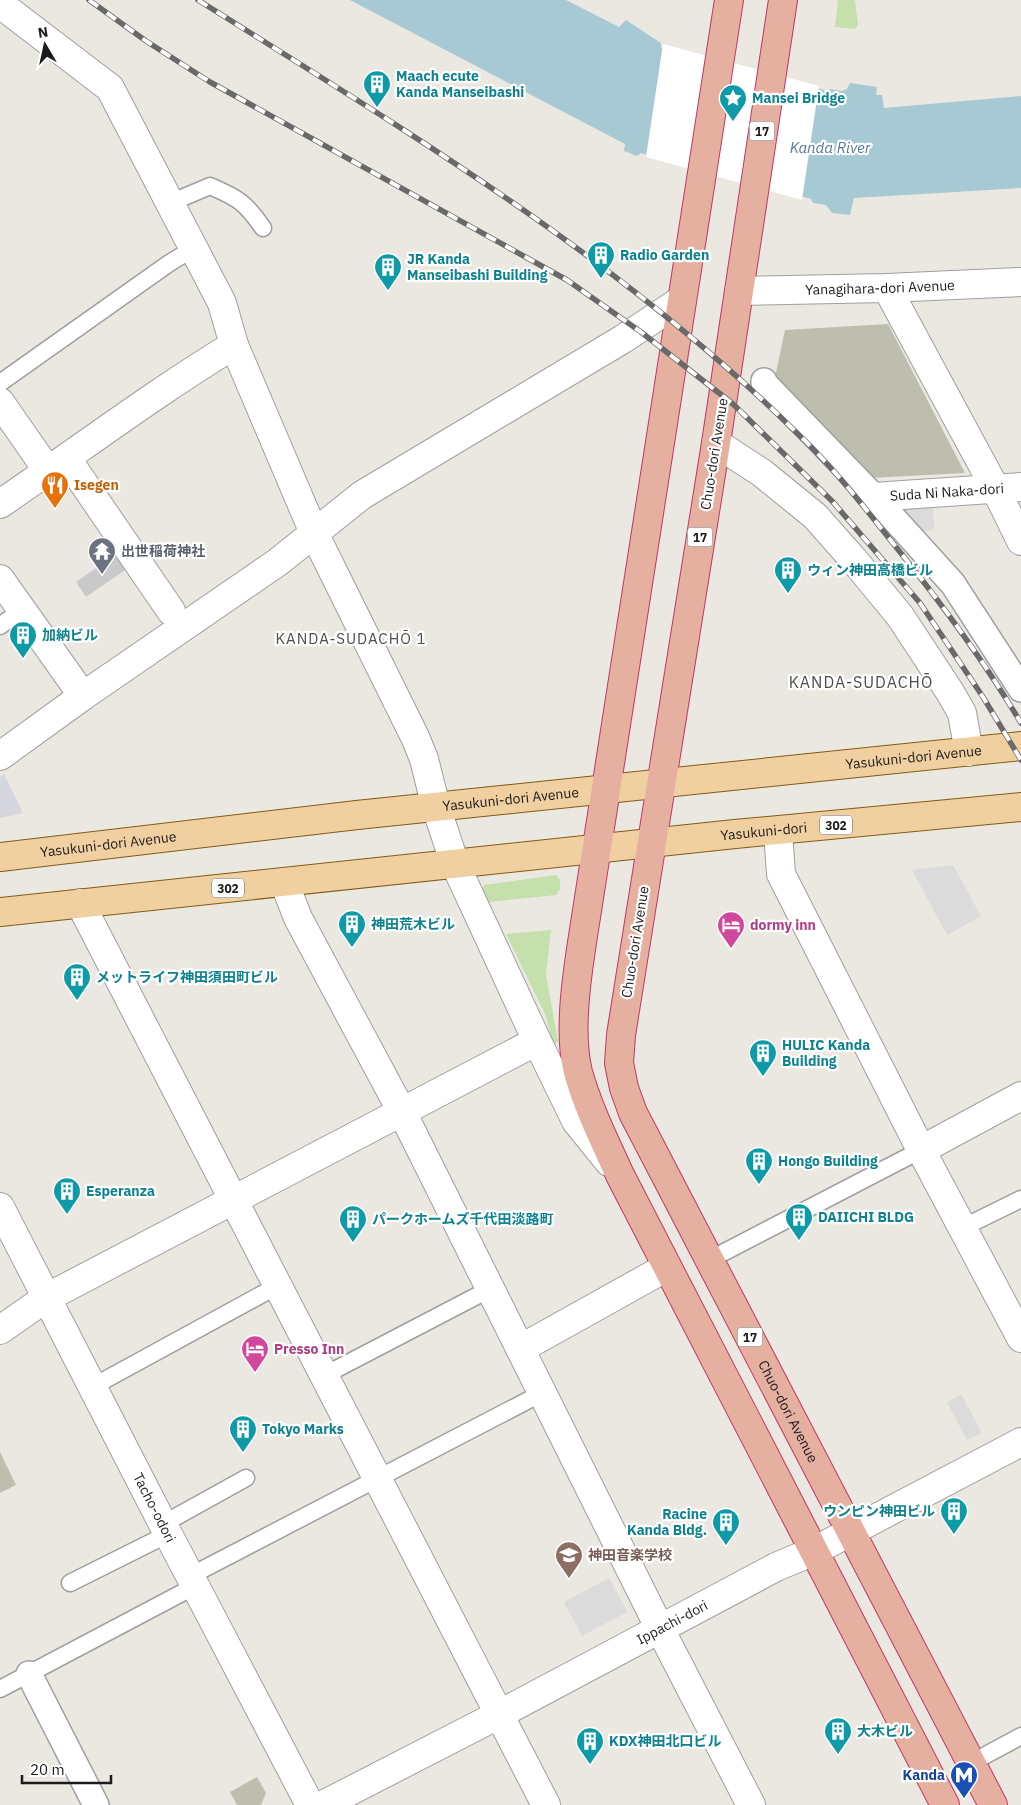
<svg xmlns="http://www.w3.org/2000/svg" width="1021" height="1805" viewBox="0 0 1021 1805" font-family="'IBM Plex Sans','Noto Sans JP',sans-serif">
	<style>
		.religious { fill: #c9c9c9 }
		.construction { fill: #bebeae }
		.grass { fill: #c5e0ac }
		.parking { fill: #dbdbdb }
		.plaza { fill: #d6d6e0 }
		.water { fill: #a6c9d4 }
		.pier { fill: #fff }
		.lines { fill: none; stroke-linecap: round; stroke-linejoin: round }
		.service-casing { stroke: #9f9f9f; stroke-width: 19 }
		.pedestrian-casing { stroke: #9f9f9f; stroke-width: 28 }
		.minor-casing { stroke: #9f9f9f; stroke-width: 30 }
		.tertiary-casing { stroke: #9f9f9f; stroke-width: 30 }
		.primary-casing { stroke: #805c11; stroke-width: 30 }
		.trunk-casing { stroke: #c03765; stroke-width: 30 }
		.service { stroke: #fff; stroke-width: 16 }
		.pedestrian { stroke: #fff; stroke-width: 25 }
		.minor { stroke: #fff; stroke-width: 28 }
		.tertiary { stroke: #fff; stroke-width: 28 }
		.primary { stroke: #f0cfa1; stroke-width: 28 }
		.trunk { stroke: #e5b0a0; stroke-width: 28 }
		.rail-casing { stroke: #696969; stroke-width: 5.5 }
		.rail { stroke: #fff; stroke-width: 4; stroke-dasharray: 11; stroke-linecap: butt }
		.labels { text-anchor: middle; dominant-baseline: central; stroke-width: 4.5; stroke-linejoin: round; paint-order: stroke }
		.shield { fill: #fff; stroke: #5f5f5f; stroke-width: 1 }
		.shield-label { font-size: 12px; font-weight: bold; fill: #1b1b1b }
		.culture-label { font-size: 14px; font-weight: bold; fill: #0d838f; stroke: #fff; text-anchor: start }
		.street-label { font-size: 14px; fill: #1b1b1b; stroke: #fff }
		.food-label { font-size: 14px; font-weight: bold; fill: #c56008; stroke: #fff; text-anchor: start }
		.worship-label { font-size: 14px; font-weight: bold; fill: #5b616d; stroke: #fff; text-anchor: start }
		.hotel-label { font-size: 14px; font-weight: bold; fill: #b23c85; stroke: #fff; text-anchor: start }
		.education-label { font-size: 14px; font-weight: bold; fill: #785e54; stroke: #fff; text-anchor: start }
		.transit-label { font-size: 14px; font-weight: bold; fill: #164399; stroke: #fff; text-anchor: end }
		.water-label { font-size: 15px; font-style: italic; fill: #53789e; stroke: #fff }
		.neighbourhood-label { font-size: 15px; letter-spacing: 1px; fill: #4e4e4e; stroke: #fff }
		.quarter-label { font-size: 16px; letter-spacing: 1px; fill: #4e4e4e; stroke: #fff }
	</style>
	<rect width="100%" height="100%" fill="#ebe8e1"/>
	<polygon class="religious" points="118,553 128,568 86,597 76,582"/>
	<g class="construction">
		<polygon points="888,324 965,473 870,478 775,377 785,330"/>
		<polygon points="0,1452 16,1485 0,1493"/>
		<polygon points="257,1777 266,1793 261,1805 237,1805 230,1792"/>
	</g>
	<g class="grass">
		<polygon points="838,0 855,0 858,25 855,29 835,27"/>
		<polygon points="556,875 560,880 560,889 556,895 489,902 482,890 484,885"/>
		<polygon points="551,930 546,975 558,1041 553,1047 546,1016 506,934"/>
	</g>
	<g class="parking">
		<polygon points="933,501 934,529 915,534 888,504"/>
		<polygon points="953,865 981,916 947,935 912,870"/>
		<polygon points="961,1394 982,1433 967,1440 947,1402"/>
		<polygon points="609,1578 627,1612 582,1636 564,1602"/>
	</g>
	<polygon class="plaza" points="4,774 23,813 0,818 0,777"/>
	<polygon class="water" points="350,0 566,0 619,27 626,20 661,43 661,48 828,91 830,89 842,91 847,89 850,83 877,87 876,95 882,95 884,108 1021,96 1021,188 854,198 850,215 832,213 826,205 813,203 811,199 641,153 637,156 624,151 625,144"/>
	<polygon class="pier" points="663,44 819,86 802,200 646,157"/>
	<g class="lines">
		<g class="service-casing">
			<g id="service">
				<path d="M170 203 210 186C238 198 245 202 263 228"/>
				<polyline points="0,383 168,264 194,248"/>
				<polyline points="0,626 22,610"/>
				<polyline points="962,1228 1021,1199"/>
				<polyline points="709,1260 921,1150"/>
				<polyline points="323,1376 490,1289"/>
				<polyline points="92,1387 277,1286"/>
				<polyline points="163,1524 246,1478"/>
				<polyline points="190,1576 542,1393"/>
				<polyline points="70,1583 168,1534"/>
				<polyline points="0,1689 195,1586"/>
				<polyline points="971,1763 1021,1736"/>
			</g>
		</g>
		<g class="pedestrian-casing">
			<g id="pedestrian">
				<polyline points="764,381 764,383 878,501 953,584 1021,689"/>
				<polyline points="29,1674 96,1805"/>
			</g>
		</g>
		<g class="minor-casing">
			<g id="minor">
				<polyline points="887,288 995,488 1021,541"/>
				<path id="s1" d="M739 291 887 288 1021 282"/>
				<polyline points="0,402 48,471"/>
				<polyline points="716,443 762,473 815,516 853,559 900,616 950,692 962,713 969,752"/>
				<polyline points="67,459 171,611"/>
				<path id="s2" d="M873 497 1021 487"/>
				<path d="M0 504C78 451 153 394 234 345"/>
				<polyline points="0,579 83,696"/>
				<polyline points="0,756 83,696 278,562 362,495 623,339 680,301"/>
				<polyline points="778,831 781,874 921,1150 1021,1338"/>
				<polyline points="284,882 298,918 402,1112 660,1629 751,1805"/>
				<polyline points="80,903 546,1805"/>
				<polyline points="921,1150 1021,1096"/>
				<path id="s3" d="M0 1207 168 1534 310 1805"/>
				<polyline points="0,1330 46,1298 537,1041"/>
				<polyline points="520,1349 667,1267"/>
				<path id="s4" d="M323 1805 498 1715 776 1567 814 1551 1021 1442"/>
			</g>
		</g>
		<g class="tertiary-casing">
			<polyline id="tertiary" points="0,4 110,88 222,303 234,345 314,533 415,737 424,759 436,807 455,864 537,1041 576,1121 609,1162"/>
		</g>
		<g class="primary-casing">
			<g id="primary">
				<path id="s5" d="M0 857 357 815 1021 746"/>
				<path id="s6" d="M0 912 735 834 1021 807"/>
			</g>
		</g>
		<g class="trunk-casing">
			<g id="trunk">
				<path d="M729 0 586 917C579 962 567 1028 578 1072 588 1108 605 1142 620 1175L945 1805"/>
				<path id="s7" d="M783 0 716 443 621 1035 619 1063 624 1088 633 1113 993 1805"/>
			</g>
		</g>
		<use href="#service" class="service"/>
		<use href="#pedestrian" class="pedestrian"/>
		<use href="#minor" class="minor"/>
		<use href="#tertiary" class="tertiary"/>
		<use href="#primary" class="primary"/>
		<use href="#trunk" class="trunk"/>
		<g class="rail-casing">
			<g id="rail">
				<polyline points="89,0 146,41 210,82 567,280 641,332 733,404 832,501 920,603 983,697 1021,760"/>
				<path d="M198 0C406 131 621 259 797 433 832 466 862 504 892 542 939 600 983 659 1021 723"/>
			</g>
		</g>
		<use href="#rail" class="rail"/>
	</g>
	<defs>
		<g id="building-pin" transform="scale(1.4375)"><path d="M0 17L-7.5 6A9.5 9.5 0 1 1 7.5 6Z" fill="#0f9aa8" stroke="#fff"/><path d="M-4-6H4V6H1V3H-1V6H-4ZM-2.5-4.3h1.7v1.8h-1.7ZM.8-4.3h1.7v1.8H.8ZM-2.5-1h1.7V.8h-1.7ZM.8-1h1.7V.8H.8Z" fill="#fff"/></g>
		<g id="sight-pin" transform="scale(1.4375)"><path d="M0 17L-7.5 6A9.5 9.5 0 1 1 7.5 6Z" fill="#0f9aa8" stroke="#fff"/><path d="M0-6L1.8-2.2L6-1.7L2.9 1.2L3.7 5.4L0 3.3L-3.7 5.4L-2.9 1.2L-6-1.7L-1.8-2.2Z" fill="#fff"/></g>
		<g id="restaurant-pin" transform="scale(1.4375)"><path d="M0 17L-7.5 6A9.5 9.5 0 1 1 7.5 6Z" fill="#e8710a" stroke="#fff"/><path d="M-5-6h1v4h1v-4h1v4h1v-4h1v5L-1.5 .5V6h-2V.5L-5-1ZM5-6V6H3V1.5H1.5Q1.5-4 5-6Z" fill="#fff"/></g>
		<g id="temple-pin" transform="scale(1.4375)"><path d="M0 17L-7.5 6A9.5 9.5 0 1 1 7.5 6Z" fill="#6b7280" stroke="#fff"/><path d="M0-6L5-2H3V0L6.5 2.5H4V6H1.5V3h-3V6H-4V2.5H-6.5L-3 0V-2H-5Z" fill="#fff"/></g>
		<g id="hotel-pin" transform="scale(1.4375)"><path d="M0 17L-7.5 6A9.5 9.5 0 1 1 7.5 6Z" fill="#d1479c" stroke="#fff"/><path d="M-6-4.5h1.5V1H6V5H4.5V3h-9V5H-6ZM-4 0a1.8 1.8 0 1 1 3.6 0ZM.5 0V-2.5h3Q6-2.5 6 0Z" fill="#fff"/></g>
		<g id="school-pin" transform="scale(1.4375)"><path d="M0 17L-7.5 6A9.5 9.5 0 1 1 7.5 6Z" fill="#8d6e63" stroke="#fff"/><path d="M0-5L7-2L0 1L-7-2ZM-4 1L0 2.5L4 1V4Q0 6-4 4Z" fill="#fff"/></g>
		<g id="metro-pin" transform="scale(1.4375)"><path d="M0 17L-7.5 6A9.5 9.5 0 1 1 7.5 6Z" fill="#1a4fb4" stroke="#fff"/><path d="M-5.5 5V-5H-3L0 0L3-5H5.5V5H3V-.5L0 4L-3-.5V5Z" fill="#fff"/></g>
	</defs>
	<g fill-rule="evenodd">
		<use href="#building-pin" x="377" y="84"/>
		<use href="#sight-pin" x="733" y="98"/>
		<use href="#building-pin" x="601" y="255"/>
		<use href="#building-pin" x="388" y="267"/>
		<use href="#restaurant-pin" x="55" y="485"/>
		<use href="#temple-pin" x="102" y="551"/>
		<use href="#building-pin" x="788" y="570"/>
		<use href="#building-pin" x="23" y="635"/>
		<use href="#building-pin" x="352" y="924"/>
		<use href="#hotel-pin" x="731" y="925"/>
		<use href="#building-pin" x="77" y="977"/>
		<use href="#building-pin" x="763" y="1053"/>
		<use href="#building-pin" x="759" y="1161"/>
		<use href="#building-pin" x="67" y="1191"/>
		<use href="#building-pin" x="799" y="1217"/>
		<use href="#building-pin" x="353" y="1219"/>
		<use href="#hotel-pin" x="255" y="1349"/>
		<use href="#building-pin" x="243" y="1429"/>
		<use href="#building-pin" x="954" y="1511"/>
		<use href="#building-pin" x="726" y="1522"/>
		<use href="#school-pin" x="569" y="1555"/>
		<use href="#building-pin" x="838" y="1731"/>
		<use href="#building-pin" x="590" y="1741"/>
		<use href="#metro-pin" x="964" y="1775"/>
	</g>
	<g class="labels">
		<g class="shield">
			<rect x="749.5" y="121.5" width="25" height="19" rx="4"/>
			<rect x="687.5" y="527.5" width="25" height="19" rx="4"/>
			<rect x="820" y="815.5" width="32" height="19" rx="4"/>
			<rect x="212" y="878.5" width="32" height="19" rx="4"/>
			<rect x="737.5" y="1327.5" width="25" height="19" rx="4"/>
		</g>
		<g class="shield-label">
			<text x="762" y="131">17</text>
			<text x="700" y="537">17</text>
			<text x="836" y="825">302</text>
			<text x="228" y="888">302</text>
			<text x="750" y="1337">17</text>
		</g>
		<g class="culture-label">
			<text x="396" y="76">Maach ecute<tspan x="396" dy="16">Kanda Manseibashi</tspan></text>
			<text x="752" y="98">Mansei Bridge</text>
			<text x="620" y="255">Radio Garden</text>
			<text x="407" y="259">JR Kanda<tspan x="407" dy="16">Manseibashi Building</tspan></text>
			<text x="807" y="570">ウィン神田高橋ビル</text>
			<text x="42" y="635">加納ビル</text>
			<text x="371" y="924">神田荒木ビル</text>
			<text x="96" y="977">メットライフ神田須田町ビル</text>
			<text x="782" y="1045">HULIC Kanda<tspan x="782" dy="16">Building</tspan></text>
			<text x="778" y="1161">Hongo Building</text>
			<text x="86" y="1191">Esperanza</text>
			<text x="818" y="1217">DAIICHI BLDG</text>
			<text x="372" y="1219">パークホームズ千代田淡路町</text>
			<text x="262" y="1429">Tokyo Marks</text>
			<text x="935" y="1511" text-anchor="end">ウンピン神田ビル</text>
			<text x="707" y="1514" text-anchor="end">Racine<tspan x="707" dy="16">Kanda Bldg.</tspan></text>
			<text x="857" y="1731">大木ビル</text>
			<text x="609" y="1741">KDX神田北口ビル</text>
		</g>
		<g class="street-label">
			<text stroke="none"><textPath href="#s1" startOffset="141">Yanagihara-dori Avenue</textPath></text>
			<text transform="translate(714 454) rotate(-81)">Chuo-dori Avenue</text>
			<text stroke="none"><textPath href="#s2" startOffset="74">Suda Ni Naka-dori</textPath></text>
			<text stroke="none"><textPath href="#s5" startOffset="919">Yasukuni-dori Avenue</textPath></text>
			<text stroke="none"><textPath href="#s5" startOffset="514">Yasukuni-dori Avenue</textPath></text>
			<text stroke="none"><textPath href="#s6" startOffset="768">Yasukuni-dori</textPath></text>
			<text stroke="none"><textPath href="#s5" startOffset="109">Yasukuni-dori Avenue</textPath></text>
			<text transform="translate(635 942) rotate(-81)">Chuo-dori Avenue</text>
			<text stroke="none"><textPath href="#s7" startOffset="1464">Chuo-dori Avenue</textPath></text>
			<text stroke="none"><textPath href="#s3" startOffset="338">Tacho-odori</textPath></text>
			<text stroke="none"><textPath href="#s4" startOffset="394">Ippachi-dori</textPath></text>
		</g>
		<g class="food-label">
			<text x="74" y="485">Isegen</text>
		</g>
		<g class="worship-label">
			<text x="121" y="551">出世稲荷神社</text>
		</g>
		<g class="hotel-label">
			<text x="750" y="925">dormy inn</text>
			<text x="274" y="1349">Presso Inn</text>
		</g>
		<g class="education-label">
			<text x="588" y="1555">神田音楽学校</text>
		</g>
		<g class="transit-label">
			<text x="945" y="1775">Kanda</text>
		</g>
		<g class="water-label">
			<text x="830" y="147">Kanda River</text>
		</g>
		<g class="neighbourhood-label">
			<text x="351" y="638">KANDA-SUDACHŌ 1</text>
		</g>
		<g class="quarter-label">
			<text x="861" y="682">KANDA-SUDACHŌ</text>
		</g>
	</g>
	<g transform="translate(45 45) rotate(351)" stroke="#ffffff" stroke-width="4" paint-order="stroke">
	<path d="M0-4L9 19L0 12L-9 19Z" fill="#1b1b1b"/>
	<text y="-8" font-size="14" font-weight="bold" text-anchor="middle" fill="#1b1b1b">N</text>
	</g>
	<path d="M22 1775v8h89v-8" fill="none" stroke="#1b1b1b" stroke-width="2.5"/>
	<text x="30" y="1775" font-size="15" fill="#1b1b1b" stroke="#ffffff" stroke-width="4" paint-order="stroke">20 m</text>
</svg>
